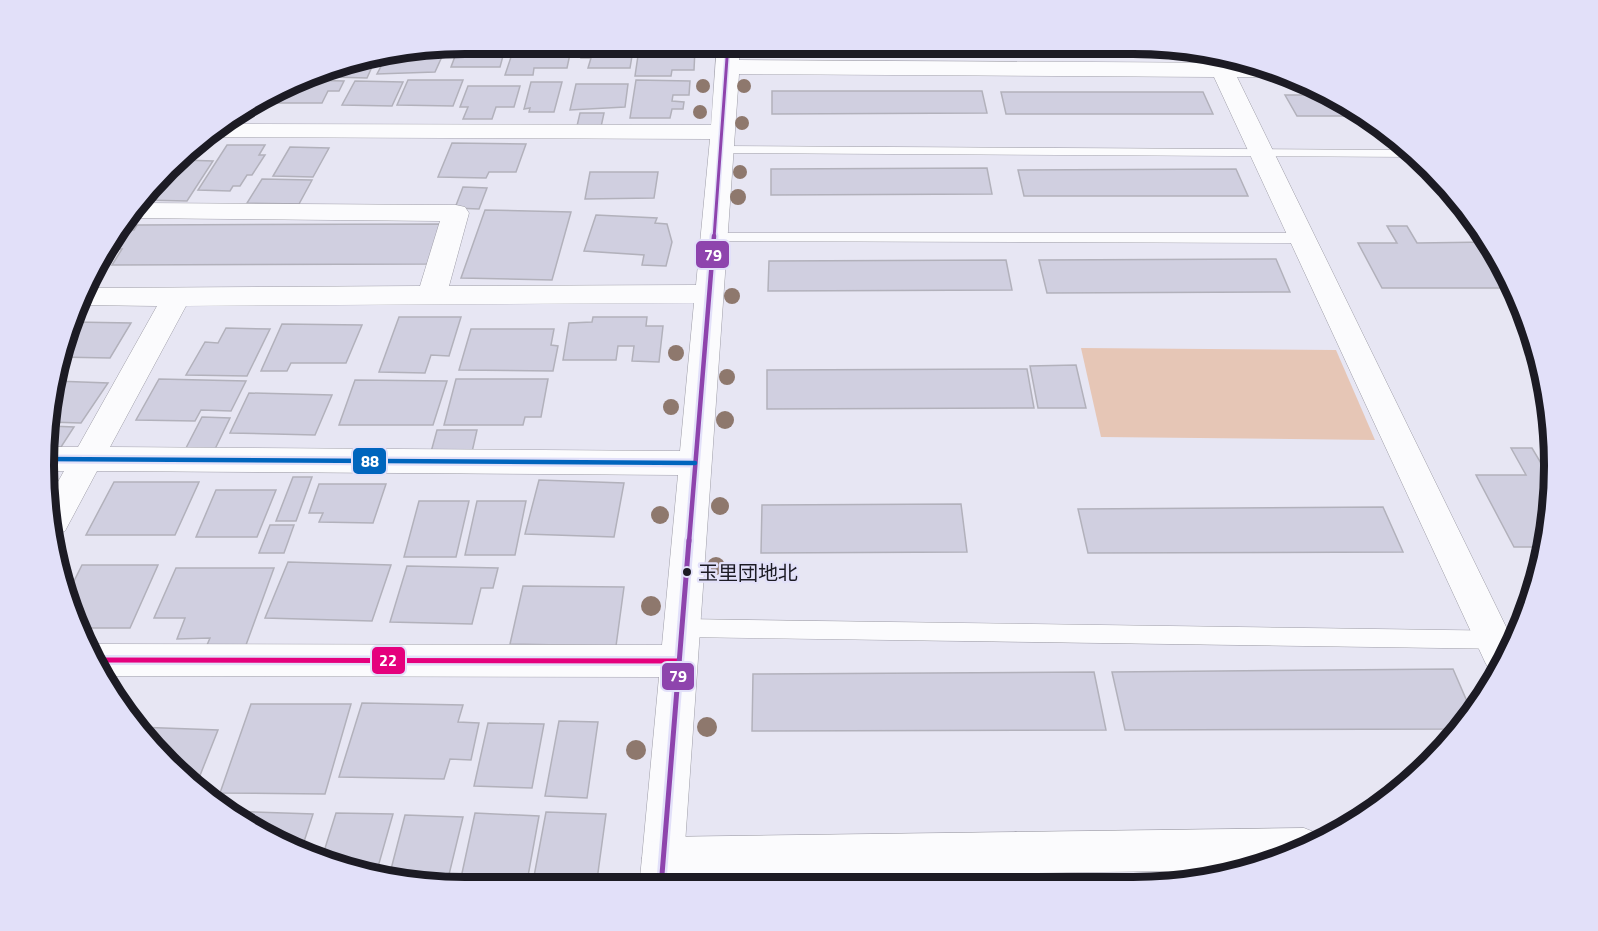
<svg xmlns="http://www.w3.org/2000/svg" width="1598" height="931" viewBox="0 0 1598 931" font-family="'Titillium Web','Noto Sans JP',sans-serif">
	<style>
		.built { fill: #dfdef5 }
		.green { fill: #e6c6b6 }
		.building { fill: #d0cfe0; stroke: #b2b1bb; stroke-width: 1.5 }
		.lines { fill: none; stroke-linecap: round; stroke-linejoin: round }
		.service-casing { stroke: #9e9da7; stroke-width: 1 }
		.minor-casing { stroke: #9e9da7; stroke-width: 1 }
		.tertiary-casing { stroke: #9e9da7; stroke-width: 1 }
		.service { fill: #fbfbfd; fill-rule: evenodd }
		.minor { fill: #fbfbfd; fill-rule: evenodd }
		.tertiary { fill: #fbfbfd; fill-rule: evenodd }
		.bus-1-casing { stroke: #e2e0f9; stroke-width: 10 }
		.bus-2-far2-casing { stroke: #e2e0f9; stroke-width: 6 }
		.bus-2-far1-casing { stroke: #e2e0f9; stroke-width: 9 }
		.bus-2-casing { stroke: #e2e0f9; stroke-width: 10 }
		.bus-3-casing { stroke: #e2e0f9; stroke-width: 9 }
		.bus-1 { stroke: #e5007d; stroke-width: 5 }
		.bus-2-far2 { stroke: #8e44ad; stroke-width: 3 }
		.bus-2-far1 { stroke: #8e44ad; stroke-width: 4.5 }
		.bus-2 { stroke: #8e44ad; stroke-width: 5 }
		.bus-3 { stroke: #0065bd; stroke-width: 4.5 }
		.tree { fill: #8e786d }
		.bus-dot { fill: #1c1b24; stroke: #e2e0f9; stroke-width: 2 }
		.labels { text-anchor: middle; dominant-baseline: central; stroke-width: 4.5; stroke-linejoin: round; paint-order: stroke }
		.bus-label { font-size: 20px; fill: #1c1b24; stroke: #e2e0f9; text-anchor: start }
		.rim { fill: none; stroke: #1c1b24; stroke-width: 8 }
		.line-badge { stroke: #e2e0f9; stroke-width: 2 }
		.badge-label { font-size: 16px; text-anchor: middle; font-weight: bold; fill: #fff }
	</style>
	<rect width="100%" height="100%" fill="#e7e6f3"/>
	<polygon class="built" points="747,44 1160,44 1225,57 777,56"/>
	<polygon class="green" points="1081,348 1336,350 1375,440 1101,437"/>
	<g class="building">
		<polygon points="465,45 506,45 500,67 451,67 457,51 463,51"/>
		<polygon points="515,45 560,45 557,54 570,54 567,68 534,68 533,75 505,75"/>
		<polygon points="584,45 622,45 620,56 632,56 630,68 588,68 591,58 581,58"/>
		<polygon points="639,49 695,49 694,70 672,70 671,76 635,76"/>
		<polygon points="428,50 445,50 435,72 377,74 386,57"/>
		<polygon points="376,58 367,78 332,77 339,64"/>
		<polygon points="303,80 344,81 339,91 328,91 322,103 268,103 271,97"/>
		<polygon points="408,80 463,80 453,106 397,105"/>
		<polygon points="636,80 690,81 689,95 673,95 672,101 684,102 683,109 672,109 670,118 630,118"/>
		<polygon points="355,81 403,82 392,106 342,105"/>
		<polygon points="531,82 562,82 554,112 529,112 530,108 524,109"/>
		<polygon points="576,84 628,84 625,107 570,110"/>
		<polygon points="468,86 520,86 514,107 496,107 492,119 463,119 468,107 460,107"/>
		<polygon points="772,91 982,91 987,113 772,114"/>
		<polygon points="1001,92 1203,92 1213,114 1006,114"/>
		<polygon points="1285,95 1326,95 1368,116 1297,116"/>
		<polygon points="580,113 604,113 601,127 577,126"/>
		<polygon points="452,143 526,144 516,172 489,172 486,178 438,177"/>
		<polygon points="227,145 265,145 259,155 265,155 252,175 247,175 240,186 233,186 230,191 198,190"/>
		<polygon points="290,147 329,148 313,177 273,176"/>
		<polygon points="181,160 213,161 187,201 143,200"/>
		<polygon points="987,168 992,194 771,195 771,169"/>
		<polygon points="1236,169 1248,196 1024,196 1018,170"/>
		<polygon points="590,172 658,172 654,198 585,199"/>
		<polygon points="262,179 312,180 299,204 247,203"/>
		<polygon points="463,187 487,188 479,209 455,208"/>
		<polygon points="485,210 571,212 552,280 461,278"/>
		<polygon points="596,215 657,218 655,223 667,224 672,242 666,266 642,265 644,255 584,251"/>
		<polygon points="442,224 429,264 112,265 122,249 110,249 123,230 134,230 137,225"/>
		<polygon points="1387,226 1407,226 1417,243 1489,242 1514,288 1382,288 1358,243 1397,243"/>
		<polygon points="1276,259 1290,292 1047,293 1039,260"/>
		<polygon points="1006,260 1012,290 768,291 769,261"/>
		<polygon points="399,317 461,317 449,356 431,355 425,373 379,372"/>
		<polygon points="593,317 647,317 646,326 663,326 659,362 632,361 634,346 618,346 616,360 563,360 569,323 592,322"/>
		<polygon points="73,322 131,323 110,358 58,357"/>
		<polygon points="282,324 362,325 346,363 291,363 287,371 261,371"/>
		<polygon points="226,328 270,329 247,376 186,375 205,342 218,343"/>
		<polygon points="471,329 554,329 551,345 558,346 553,371 459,370"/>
		<polygon points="1076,365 1086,408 1038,408 1030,366"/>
		<polygon points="1027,369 1034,408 767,409 767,370"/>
		<polygon points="159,379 246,381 231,411 201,410 195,421 136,420"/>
		<polygon points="456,379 548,379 541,417 525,417 523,425 444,425"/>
		<polygon points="355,380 447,381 433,425 339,425"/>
		<polygon points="55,381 108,383 81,423 49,422"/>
		<polygon points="249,393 332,395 315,435 230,433"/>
		<polygon points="202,417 230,418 215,449 186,448"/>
		<polygon points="49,426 74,427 61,447 46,447"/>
		<polygon points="437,430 477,430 472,452 431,452"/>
		<polygon points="1511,448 1532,448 1548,475 1554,475 1547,547 1514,547 1476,475 1526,475"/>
		<polygon points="293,477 312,477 296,521 276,521"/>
		<polygon points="539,480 624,483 614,537 525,534"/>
		<polygon points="114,482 199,482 175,535 86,535"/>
		<polygon points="319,484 386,484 373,523 319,522 323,513 309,513"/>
		<polygon points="216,490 276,490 257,537 196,537"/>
		<polygon points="419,501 469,501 456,557 404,557"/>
		<polygon points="477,501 526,501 515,555 465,555"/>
		<polygon points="961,504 967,552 761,553 762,505"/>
		<polygon points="1383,507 1403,552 1088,553 1078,509"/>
		<polygon points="270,525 294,525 284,553 259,553"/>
		<polygon points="288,562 391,565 372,621 265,618"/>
		<polygon points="82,565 158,565 130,628 80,628 66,601 63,583 73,583"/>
		<polygon points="407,566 498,568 493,588 481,588 472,624 390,622"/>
		<polygon points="176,568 274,568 246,645 207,645 210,638 177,639 185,618 154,618"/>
		<polygon points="523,586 624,587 616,646 510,644"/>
		<polygon points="1453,669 1472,713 1460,729 1125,730 1112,672"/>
		<polygon points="1094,672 1106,730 752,731 753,674"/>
		<polygon points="362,703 463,705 458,722 479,723 471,760 450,759 444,779 339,777"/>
		<polygon points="251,704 351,704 325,794 220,793"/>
		<polygon points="559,721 598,722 587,798 545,796"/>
		<polygon points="488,723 544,724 532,788 474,786"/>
		<polygon points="136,727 218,730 199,778 189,777"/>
		<polygon points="226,811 313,814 301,851 231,817"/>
		<polygon points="546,812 606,814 596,887 532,887"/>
		<polygon points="336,813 393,814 376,874 330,865 321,861"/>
		<polygon points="475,813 539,816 526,887 459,887"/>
		<polygon points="405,815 463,817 446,887 389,877"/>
	</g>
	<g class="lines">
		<g class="service-casing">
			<g id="service">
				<polygon points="721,146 1409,150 1419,157 716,153 714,150"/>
				<polygon points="714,233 1303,233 1311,238 1303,243 708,241 706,238 708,235"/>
				<polygon points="682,619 1515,631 1520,632 1510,649 682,637 674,634 671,628 674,622"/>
			</g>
		</g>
		<g class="minor-casing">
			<g id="minor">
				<path d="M717 44H739V60L1253 63 1268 66 1285 74 1277 77H1237L1514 643 1496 676 1491 673 1485 662 1214 77 739 74 684 858 678 873 663 879 648 873 642 858 659 677 106 676 90 647 98 644 662 645 678 475 97 471 65 531 55 535 49 498 64 471H44L46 447H78L157 306 81 305 89 288 420 286 440 221 127 218 141 203 456 205 465 207 469 213 449 286 696 285 710 139 203 137 209 131 222 124 711 125ZM694 303 680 451 110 447 186 306Z"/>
				<polygon points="1016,832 1031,838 1037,853 1042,887 998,887 995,853 1001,838"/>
			</g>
		</g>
		<g class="tertiary-casing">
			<polygon id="tertiary" points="1304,828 1319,834 1322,841 1268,865 1242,870 683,878 683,887 639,887 642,858 648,843 663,837"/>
		</g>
		<use href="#service" class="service"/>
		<use href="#minor" class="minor"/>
		<use href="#tertiary" class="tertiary"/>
		<g class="bus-1-casing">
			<polyline id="bus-1" points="98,660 679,661"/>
		</g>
		<g class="bus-2-far2-casing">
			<polyline id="bus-2-far2" points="714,238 728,44"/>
		</g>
		<g class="bus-2-far1-casing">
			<polyline id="bus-2-far1" points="689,542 714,236"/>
		</g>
		<g class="bus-2-casing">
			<polyline id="bus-2" points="661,887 689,540"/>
		</g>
		<g class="bus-3-casing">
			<polyline id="bus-3" points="44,459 695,463"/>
		</g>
		<use href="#bus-1" class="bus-1"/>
		<use href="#bus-2-far2" class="bus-2-far2"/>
		<use href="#bus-2-far1" class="bus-2-far1"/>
		<use href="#bus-2" class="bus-2"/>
		<use href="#bus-3" class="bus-3"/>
	</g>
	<g class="tree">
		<circle cx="703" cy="86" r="7"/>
		<circle cx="744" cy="86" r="7"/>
		<circle cx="700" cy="112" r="7"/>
		<circle cx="742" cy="123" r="7"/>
		<circle cx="740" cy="172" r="7"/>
		<circle cx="738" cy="197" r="8"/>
		<circle cx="732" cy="296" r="8"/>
		<circle cx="676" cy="353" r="8"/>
		<circle cx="727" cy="377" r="8"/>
		<circle cx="671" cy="407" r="8"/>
		<circle cx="725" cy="420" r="9"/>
		<circle cx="720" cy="506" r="9"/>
		<circle cx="660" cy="515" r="9"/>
		<circle cx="716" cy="566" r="9"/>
		<circle cx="651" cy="606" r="10"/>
		<circle cx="707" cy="727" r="10"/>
		<circle cx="636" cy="750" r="10"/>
	</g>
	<circle class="bus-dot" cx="687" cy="572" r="5"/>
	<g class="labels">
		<g class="bus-label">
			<text x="698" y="572">玉里団地北</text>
		</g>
	</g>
	<path d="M0 0H1598V931H0ZM465 54H1133A411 411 0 0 1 1544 465V466A411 411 0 0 1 1133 877H465A411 411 0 0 1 54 466V465A411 411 0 0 1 465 54Z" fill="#e2e0f9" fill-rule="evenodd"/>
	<path class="rim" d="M465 54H1133A411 411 0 0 1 1544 465V466A411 411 0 0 1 1133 877H465A411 411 0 0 1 54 466V465A411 411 0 0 1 465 54Z"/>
	<g class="line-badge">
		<rect x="695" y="240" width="35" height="29" rx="6" fill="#8e44ad"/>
		<rect x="352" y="447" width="35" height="28" rx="6" fill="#0065bd"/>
		<rect x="371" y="646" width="35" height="29" rx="6" fill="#e5007d"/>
		<rect x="661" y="662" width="34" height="29" rx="6" fill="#8e44ad"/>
	</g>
	<g class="badge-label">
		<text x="713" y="261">79</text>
		<text x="370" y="467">88</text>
		<text x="388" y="666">22</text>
		<text x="678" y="682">79</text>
	</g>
</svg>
